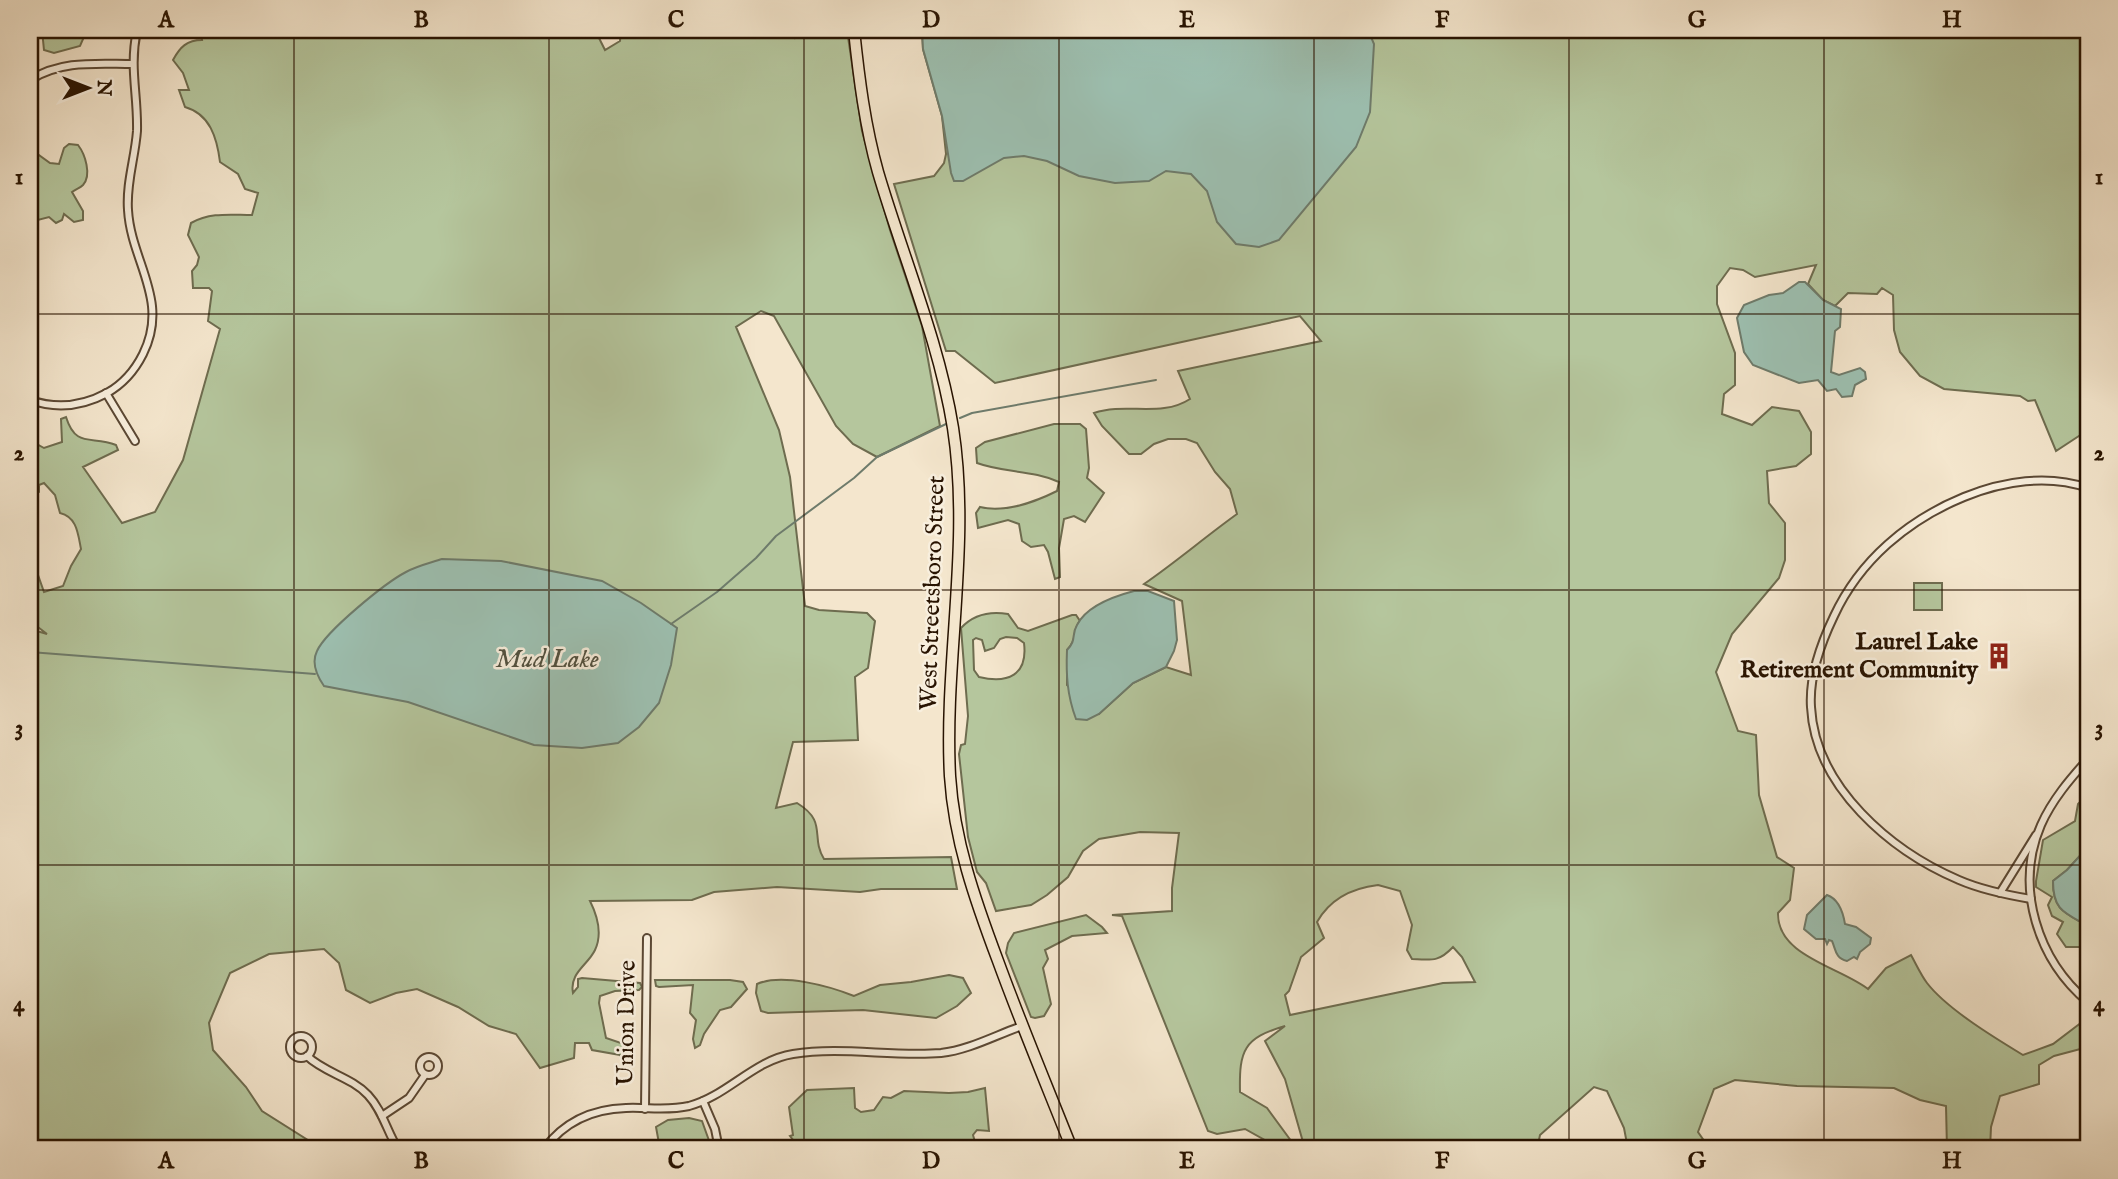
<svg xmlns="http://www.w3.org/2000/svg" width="2118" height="1179" viewBox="0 0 2118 1179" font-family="'IM FELL English',serif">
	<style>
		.green { fill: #b5c69d; stroke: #6e6c4f; stroke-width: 2; fill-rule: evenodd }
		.water { fill: #9dc0b1; stroke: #6e7b6b; stroke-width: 2 }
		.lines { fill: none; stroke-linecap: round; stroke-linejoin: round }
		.stream { stroke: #6e7b6b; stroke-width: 2 }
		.street-casing { stroke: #5b4834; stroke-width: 10 }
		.primary-casing { stroke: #281301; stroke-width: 13 }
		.street { stroke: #f8efde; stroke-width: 6 }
		.primary { stroke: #f4e6cd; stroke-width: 10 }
		.grid { fill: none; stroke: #281301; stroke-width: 2; stroke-opacity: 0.55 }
		.labels { text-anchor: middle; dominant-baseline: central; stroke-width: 5; stroke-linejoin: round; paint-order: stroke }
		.street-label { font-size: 24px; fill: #281301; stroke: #f8efde }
		.poi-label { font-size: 24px; font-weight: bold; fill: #281301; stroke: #f8efde; text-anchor: end }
		.water-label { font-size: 26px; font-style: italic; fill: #51503f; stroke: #f8efde }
		.neatline { fill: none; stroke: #281301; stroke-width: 2.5 }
		.grid-label { font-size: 23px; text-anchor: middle; font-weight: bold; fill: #281301 }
	</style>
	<rect width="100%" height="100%" fill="#f4e6cd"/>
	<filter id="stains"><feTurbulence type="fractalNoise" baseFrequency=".00286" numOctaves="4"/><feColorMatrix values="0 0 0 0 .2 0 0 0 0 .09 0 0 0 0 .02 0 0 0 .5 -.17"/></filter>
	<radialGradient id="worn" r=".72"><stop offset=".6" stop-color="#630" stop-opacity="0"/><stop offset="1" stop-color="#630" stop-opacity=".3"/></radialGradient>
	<g class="green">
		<polygon points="42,30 87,30 80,46 54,53 44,50"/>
		<path d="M200 30H595L605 50 620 41 621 30H793L795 39V30H847L862 131 890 230 922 326 940 426 877 457 853 444 836 426 774 316 761 311 736 327 779 430 790 477 805 606 819 610 867 613 875 621 868 668 855 677 858 740 793 742 776 808 797 803C828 822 810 836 824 859L951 857 957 889H881L860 892 777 887 714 892 692 900 590 901C597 915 603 933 595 950 588 965 569 973 573 993L578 987V979L582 978 640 983 642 987 639 990 615 991 600 996 599 1003 606 1038 624 1044 633 1059 630 1062 625 1061 620 1055 592 1050 589 1043H575L574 1058 540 1068 516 1034 489 1026 458 1007 417 989 396 993 370 1003 346 990 339 963 324 949 269 954 230 973 209 1023 213 1050 246 1087 262 1111 322 1149H30V629L47 634 30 621V572L38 575 44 592 63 586 71 566 81 549C78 534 77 517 60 513L55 495 44 483 39 485V492L30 497V426L35 443 44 448 62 442 61 419 66 417C76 449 92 435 116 445L118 450 83 467 122 523 155 512 183 460 220 329 208 321 212 291 209 288H193L192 271 197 265 199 257 188 235 191 223C211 212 230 215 252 215L258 193 245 189 238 174 220 162C217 138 210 114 185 107L179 90H189L183 73 173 60C180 47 187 40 202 40Z"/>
		<path d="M922 30H2088V430L2056 451 2035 400 2028 401 2020 396 1944 389 1920 376 1900 352 1894 330 1893 295 1882 288 1877 294 1848 293 1835 306 1823 300 1808 284 1816 265 1755 277 1743 270 1730 268 1717 286V304L1735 353V385L1724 394 1722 414 1752 425 1772 407 1799 411 1811 432V454L1796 466 1767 471 1769 503 1785 523V560L1779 578 1732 634 1716 672 1738 731 1756 735 1759 795 1777 857 1794 868 1790 900 1778 913C1777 956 1840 967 1868 989L1886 968 1911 955C1916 964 1921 975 1927 983 1947 1009 1995 1038 2023 1055L2053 1044 2082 1022 2088 1023V1047L2054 1056 2039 1065V1084L2000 1096 1991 1127 1990 1149H1947L1946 1106 1920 1100 1894 1088 1797 1086 1735 1080 1714 1089 1698 1132 1705 1142 1716 1149H1628L1624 1128 1607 1091 1594 1087 1540 1135 1537 1149H1305L1285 1079 1265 1041 1285 1026C1244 1038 1239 1050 1240 1092L1267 1108 1297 1149H1272L1270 1143 1245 1129 1217 1134 1208 1131 1122 916 1112 915 1172 911V888L1179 833 1140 832 1099 839 1083 851 1068 877 1047 895 1031 905 996 911 986 883 977 872 968 837 959 754 961 745 965 744 968 716 961 628C973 615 990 611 1008 614L1018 628 1028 631 1072 615H1076L1080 621C1072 630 1078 639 1067 650V685L1099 714 1133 683 1166 667 1191 675 1182 601 1144 584C1176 562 1205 537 1237 514L1230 489 1215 472 1197 443 1186 439H1168L1154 444 1141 454H1129L1102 426 1094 413C1126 402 1161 418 1190 399L1178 371 1321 341 1300 316 995 383 955 351H946L894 184 934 176 944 163 946 154 942 116 923 49ZM1006 637 1017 638 1024 643C1028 675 1008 684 979 677L974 670 973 640 976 638 982 640 985 651 994 648 1000 639ZM1378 885 1400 891 1412 925 1407 950 1412 959C1432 960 1439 962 1453 947L1462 957 1475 982 1443 983 1290 1015 1285 995 1289 991 1301 957 1324 938 1317 922C1330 899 1353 888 1378 885Z"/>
		<path d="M69 144 78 145C85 154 92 175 83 185 80 188 76 189 72 192L83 211V220L74 222 64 214 62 220 56 223 49 217 30 222V156L36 153 50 163 59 164 64 148Z"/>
		<path d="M1054 424H1080L1086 429 1089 468 1087 478 1104 493 1085 522 1074 516 1064 519 1059 548 1060 577 1055 579 1048 552 1044 545 1031 547 1022 541 1019 524 1008 520 978 528 976 513 980 507C1004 513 1035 502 1057 491L1059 482C1033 470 1004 473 977 463L976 448 985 442Z"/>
		<rect x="1914" y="583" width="28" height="27"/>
		<path d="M2088 794V847L2067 870 2053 881C2053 911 2065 913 2088 926V952L2084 947H2066L2057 934 2063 922 2052 916 2048 905 2052 897 2036 887V881L2043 840 2075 821 2078 804Z"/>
		<polygon points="1086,915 1102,927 1107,933 1072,936 1045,950 1048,959 1043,968 1051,1004 1044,1016 1035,1018 1031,1017 1006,953 1008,943 1014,933"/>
		<path d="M949 975 963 978 971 993 957 1006 936 1018 863 1010 768 1013 761 1011 756 993 757 984C782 973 829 986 854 996L880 985 911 982Z"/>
		<polygon points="655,980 730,980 743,982 747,989 731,1007 720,1010 704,1034 700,1045 695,1048 693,1039 696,1020 690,1013 693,985 659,987 656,986"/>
		<polygon points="854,1088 855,1108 861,1112 874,1110 883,1097 891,1098 904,1091 949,1093 968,1092 985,1088 989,1131 977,1130 973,1135 977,1149 913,1149 896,1144 869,1149 834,1149 834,1147 794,1141 790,1136 793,1135 789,1107 807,1090"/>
		<polygon points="689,1118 702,1121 712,1149 660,1149 656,1127 668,1120"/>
	</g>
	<g class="water">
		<polygon points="922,30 1368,30 1374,44 1370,112 1356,147 1279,240 1259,247 1236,244 1217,222 1207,191 1191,174 1166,171 1149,181 1115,183 1079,176 1047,161 1024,156 1004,158 963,181 954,181 951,173 942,116 923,49"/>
		<polygon points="1799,282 1805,282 1823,300 1841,309 1840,327 1835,331 1831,372 1839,375 1860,368 1865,372 1866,379 1855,385 1852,396 1842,397 1836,389 1827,391 1818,380 1799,383 1753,365 1744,352 1738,323 1737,318 1744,305 1769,295 1783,293"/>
		<path d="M442 559 501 561 602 581 641 603 677 628 671 665 659 703 639 727 618 743 582 748 534 745 408 702 324 686C317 676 311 663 317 651 326 631 385 583 406 572 417 566 430 563 442 559Z"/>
		<path d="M1134 591H1148L1174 601 1177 640 1174 651 1166 667 1133 683 1099 714 1087 720 1076 719C1067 695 1066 674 1067 650 1077 640 1071 635 1077 625 1087 605 1115 596 1134 591Z"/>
		<path d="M2088 847V926C2065 913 2053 911 2053 881L2067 870Z"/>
		<path d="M1827 895C1839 899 1843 912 1845 924L1856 927 1871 938 1870 944 1860 952 1857 959 1854 957 1847 961C1835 958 1836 950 1832 941L1829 940 1827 944 1825 939H1816L1804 929 1807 915Z"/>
	</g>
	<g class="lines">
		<g class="stream">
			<polyline points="960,418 972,413 1156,380"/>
			<polyline points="671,624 717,592 756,558 776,536 854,478 877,457 946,424"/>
			<polyline points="30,652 315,674"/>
		</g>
		<g class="street-casing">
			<g id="street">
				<path d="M30 80C61 60 96 64 132 64"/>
				<polyline points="106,393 135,441"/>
				<path d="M30 400C56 409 83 406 107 393 123 384 135 370 143 354 170 300 131 262 128 210 126 183 135 158 137 131 138 94 129 68 137 30"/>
				<path d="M2088 759C2070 779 2052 800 2041 825 2014 888 2038 960 2088 1002"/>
				<polyline points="2000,893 2036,835"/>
				<path d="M2031 899C2007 895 1982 890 1959 880 1891 851 1815 787 1811 707 1809 677 1821 643 1834 616 1860 560 1908 520 1964 497 2003 481 2048 474 2088 488"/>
				<circle cx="301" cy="1047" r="11"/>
				<path d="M307 1056C325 1073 351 1077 368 1095 383 1111 387 1132 398 1149"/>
				<circle cx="429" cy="1066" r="9"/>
				<polyline points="703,1101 715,1129 719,1149"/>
				<polyline points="645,1109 647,938"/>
				<polyline points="382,1116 409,1098 425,1075"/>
				<path d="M544 1149C564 1122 592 1109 626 1108 647 1107 667 1111 689 1106 727 1096 754 1060 793 1054 841 1046 892 1057 941 1053 969 1050 996 1035 1022 1026"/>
			</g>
		</g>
		<g class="primary-casing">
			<path id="primary" d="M854 30C859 78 865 126 878 172 903 257 939 341 953 428 971 544 944 660 950 776 954 840 975 900 998 961 1021 1024 1047 1086 1072 1149"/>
		</g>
		<use href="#street" class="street"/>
		<use href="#primary" class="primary"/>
	</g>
	<path class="grid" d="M294 30V1149M549 30V1149M804 30V1149M1059 30V1149M1314 30V1149M1569 30V1149M1824 30V1149M30 314H2088M30 590H2088M30 865H2088"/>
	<defs>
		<g id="building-bare" transform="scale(2.1)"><path d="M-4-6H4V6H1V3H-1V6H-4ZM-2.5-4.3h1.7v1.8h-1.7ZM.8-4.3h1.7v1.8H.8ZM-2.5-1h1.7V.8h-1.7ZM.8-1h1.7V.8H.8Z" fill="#8f2418" stroke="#f8efde" stroke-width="2.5" paint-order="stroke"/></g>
	</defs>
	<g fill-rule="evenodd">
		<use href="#building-bare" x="1999" y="656"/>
	</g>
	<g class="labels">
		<g class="street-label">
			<text transform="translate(933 593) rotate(-88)">West Streetsboro Street</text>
			<text transform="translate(627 1023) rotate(-89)">Union Drive</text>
		</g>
		<g class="poi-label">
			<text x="1978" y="642">Laurel Lake<tspan x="1978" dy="28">Retirement Community</tspan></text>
		</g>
		<g class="water-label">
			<text x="547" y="659">Mud Lake</text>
		</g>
	</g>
	<rect width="2118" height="1179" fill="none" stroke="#f4e6cd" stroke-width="77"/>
	<g transform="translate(88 88) rotate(90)" stroke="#f8efde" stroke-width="5" paint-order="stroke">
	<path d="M0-5L12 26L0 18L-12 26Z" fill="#281301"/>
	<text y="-10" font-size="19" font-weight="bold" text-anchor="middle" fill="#281301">N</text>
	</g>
	<rect x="38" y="38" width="2042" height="1102" class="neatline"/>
	<g class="grid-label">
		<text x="166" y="27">A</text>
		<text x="421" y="27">B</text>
		<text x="676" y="27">C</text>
		<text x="931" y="27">D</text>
		<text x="1187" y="27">E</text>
		<text x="1442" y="27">F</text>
		<text x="1697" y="27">G</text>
		<text x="1952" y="27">H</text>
		<text x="19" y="184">1</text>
		<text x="2099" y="184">1</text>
		<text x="19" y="460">2</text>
		<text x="2099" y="460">2</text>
		<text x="19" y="735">3</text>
		<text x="2099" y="735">3</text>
		<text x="19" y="1011">4</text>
		<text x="2099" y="1011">4</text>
		<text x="166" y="1168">A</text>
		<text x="421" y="1168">B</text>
		<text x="676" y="1168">C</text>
		<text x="931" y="1168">D</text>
		<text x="1187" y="1168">E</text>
		<text x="1442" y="1168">F</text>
		<text x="1697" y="1168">G</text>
		<text x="1952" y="1168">H</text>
	</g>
	<rect width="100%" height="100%" filter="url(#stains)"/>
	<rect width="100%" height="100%" fill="url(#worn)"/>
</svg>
